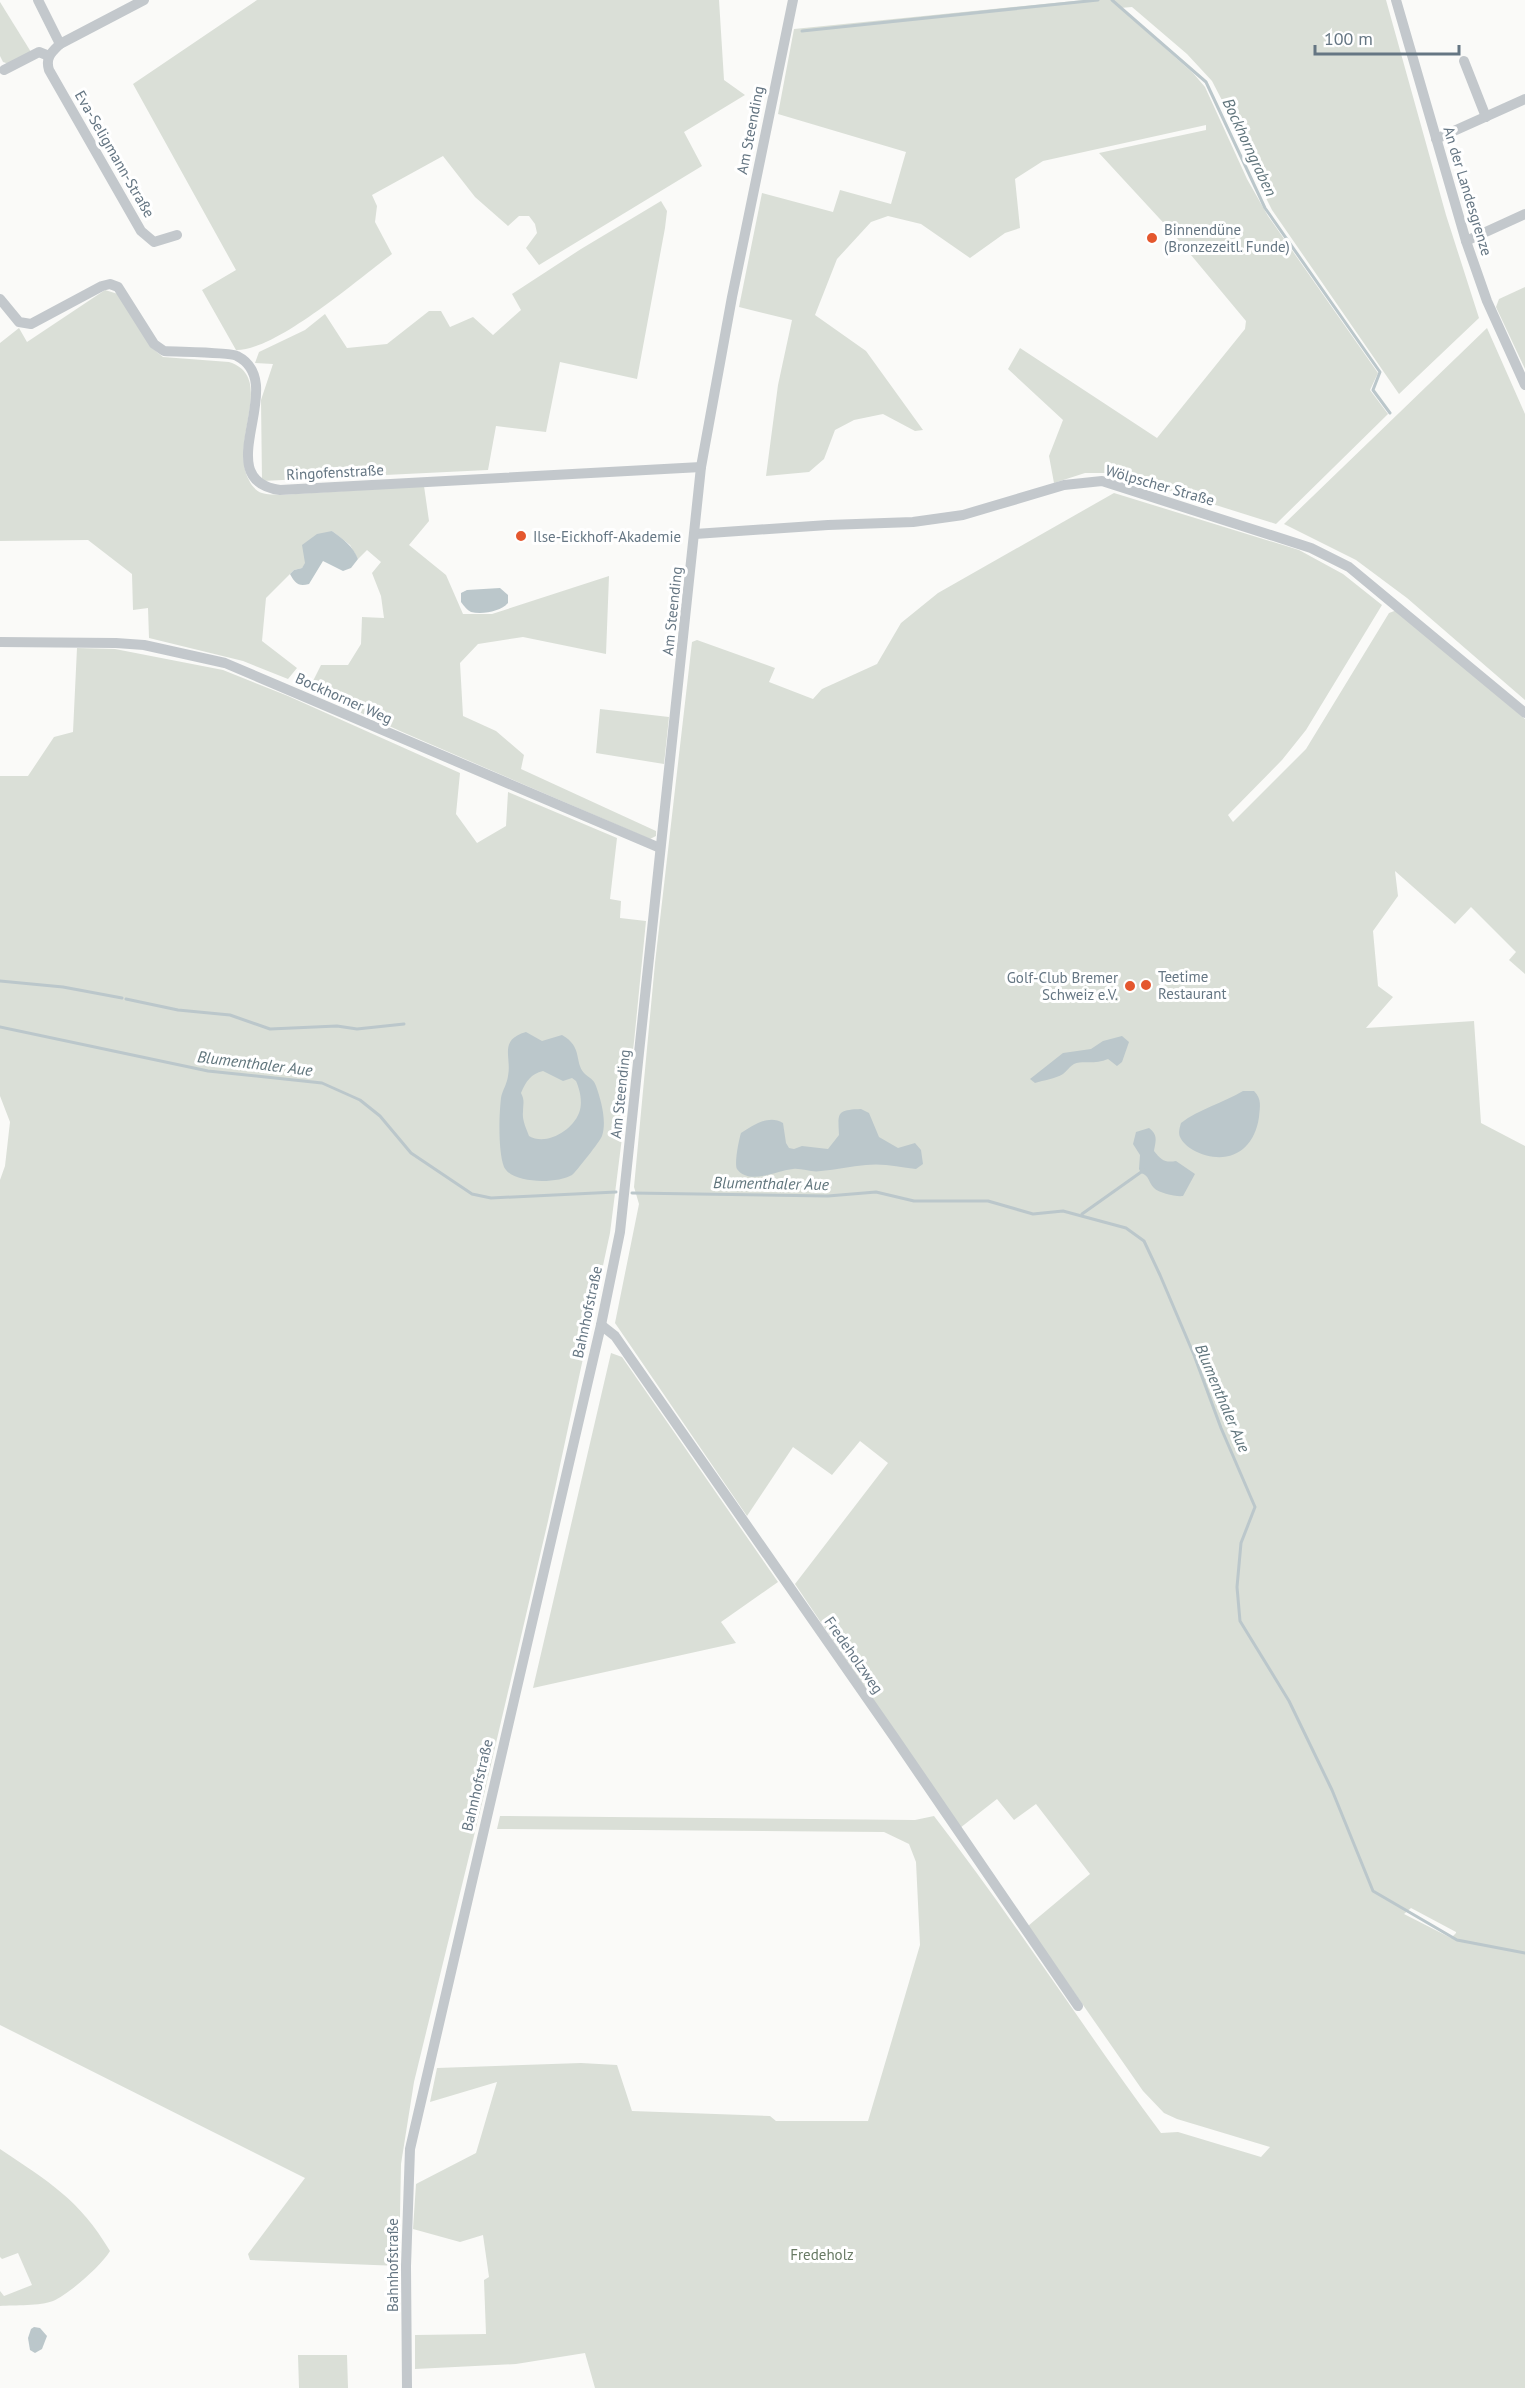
<svg xmlns="http://www.w3.org/2000/svg" width="1525" height="2388" viewBox="0 0 1525 2388" font-family="'PT Sans',sans-serif">
	<style>
		.green { fill: #dadfd7; fill-rule: evenodd }
		.water { fill: #bbc7cb; fill-rule: evenodd }
		.lines { fill: none; stroke-linecap: round; stroke-linejoin: round }
		.stream { stroke: #bbc7cb; stroke-width: 3 }
		.minor { stroke: #c3c8cc; stroke-width: 10 }
		.poi-dot { fill: #e4572e; stroke: #fff; stroke-width: 2 }
		.labels { text-anchor: middle; dominant-baseline: central; stroke-width: 6; stroke-linejoin: round; paint-order: stroke }
		.street-label { font-size: 15px; fill: #657683; stroke: #fff }
		.poi-label { font-size: 15px; fill: #657683; stroke: #fff; text-anchor: start }
		.park-label { font-size: 15px; fill: #687a64; stroke: #fff }
		.water-label { font-size: 16px; font-style: italic; fill: #60757c; stroke: #fff }
	</style>
	<rect width="100%" height="100%" fill="#fafaf8"/>
	<g class="green">
		<path d="M257 0H719L724 80 745 95 684 132 702 166 539 265 526 248 537 233 535 224 529 216H519L508 226 475 197 443 156 372 195 377 206 375 222 392 254C358 279 276 351 236 350L202 290 236 270 133 84Z"/>
		<polygon points="1084,0 1386,0 1446,215 1479,318 1399,394 1272,210 1247,160 1226,108 1212,81 1187,54 1132,7 1120,8 1193,73 1205,87 1247,179 1268,216 1378,373 1370,390 1388,414 1276,524 1114,473 1085,473 1054,483 1049,456 1063,420 1008,369 1020,348 1157,438 1245,329 1246,321 1171,231 1099,153 1206,130 1206,125 1043,161 1015,179 1020,228 1005,233 970,258 921,224 888,216 871,222 837,259 815,315 866,351 923,430 915,431 883,414 854,420 835,430 824,459 809,472 766,476 778,385 792,320 739,307 762,193 833,212 840,190 891,204 906,152 778,114 794,29"/>
		<polygon points="0,2 31,52 9,64 3,62 0,56"/>
		<polygon points="661,201 667,211 665,228 637,379 560,362 546,432 496,426 488,470 262,481 261,400 273,364 255,363 259,352 305,330 325,314 347,348 387,344 429,311 441,311 450,327 473,317 493,335 521,310 512,294 581,249"/>
		<polygon points="1525,287 1525,369 1496,307 1499,299"/>
		<path d="M105 290 118 294 152 348 163 357 229 362C277 377 228 442 249 480 251 485 256 491 262 493 267 495 275 494 280 495L424 486 429 521 409 545 446 575 463 614H492L609 576 606 654 523 637 478 644 460 663 463 716 496 731 524 755 521 769 656 831V836L650 839 400 731 309 689 321 665H348L361 644 362 617 384 618 381 596 372 573 381 562 367 550 358 559 350 545 332 531 302 568 294 570 266 598 262 641 297 668 288 679 243 661 149 638 148 608 133 610 132 574 88 540 0 541V343L19 328 27 342Z"/>
		<polygon points="1487,328 1525,414 1525,700 1407,598 1356,560 1284,524"/>
		<path d="M1114 493 1299 550 1343 574 1382 605 1306 730 1282 760 1228 815 1233 822 1306 749 1389 613 1397 610 1525 719V974L1509 960 1516 952 1471 907 1455 924 1395 871 1398 896 1373 931 1378 986 1393 997 1366 1028 1474 1021 1481 1123 1525 1146V2388H595L585 2353 516 2364 415 2369V2335L486 2334 484 2280 489 2277 483 2235 460 2242 413 2229 416 2184 476 2153 497 2082 430 2102 437 2068 581 2063 617 2065 632 2111 770 2116 776 2121H868L920 1945 916 1862 909 1844 884 1832 497 1829 500 1816 915 1820 934 1816C1013 1918 1083 2028 1161 2133L1178 2132 1261 2157 1270 2147 1177 2119 1164 2113 1143 2091 1028 1926 1090 1874 1036 1804 1014 1820 997 1799 960 1828 795 1584 888 1463 860 1441 832 1475 793 1447 747 1516 615 1323 639 1204 634 1187 655 963 692 642 697 640 775 668 769 682 813 699 822 689 877 664 901 623 938 593ZM1411 1908 1456 1932V1933L1451 1938 1404 1914Z"/>
		<polygon points="77,648 115,649 223,670 288,696 460,773 456,814 477,843 506,826 508,792 617,838 610,899 621,901 620,918 646,921 634,1042 610,1233 548,1521 482,1803 414,2082 401,2164 399,2266 250,2260 248,2254 305,2178 0,2025 0,1180 5,1166 10,1122 0,1096 0,776 28,776 54,737 73,732"/>
		<polygon points="600,709 669,717 664,764 596,753"/>
		<polygon points="611,1353 622,1357 778,1582 721,1622 736,1643 533,1688"/>
		<path d="M0 2149C49 2182 79 2199 110 2251 101 2266 69 2294 53 2301 41 2306 14 2305 0 2306V2291L4 2296 32 2285 18 2253 2 2259 0 2257Z"/>
		<polygon points="298,2355 347,2355 348,2388 299,2388"/>
	</g>
	<g class="water">
		<path d="M332 531C343 539 353 546 358 559L351 568 343 571 323 561 309 584C298 587 295 583 290 574L294 570 302 568 305 563 302 545 317 534Z"/>
		<path d="M500 588 508 595V603C501 611 483 615 471 612 467 610 464 606 461 602V593L467 590Z"/>
		<path d="M526 1032 542 1041 562 1035C583 1047 574 1061 584 1073 589 1078 594 1079 596 1086 601 1100 607 1121 602 1136 601 1140 575 1173 572 1175 557 1184 512 1184 504 1167 498 1151 499 1115 501 1098 502 1091 507 1084 508 1076 512 1057 498 1040 526 1032ZM543 1071 563 1081 572 1078 576 1081C580 1090 583 1103 579 1113 572 1131 546 1146 529 1136 526 1128 522 1120 523 1112 523 1103 525 1101 521 1093 526 1081 531 1074 543 1071Z"/>
		<path d="M1122 1036 1129 1042 1122 1062 1117 1066 1108 1059C1095 1065 1082 1060 1074 1064 1070 1066 1067 1071 1063 1074 1055 1079 1044 1080 1035 1083L1030 1079 1063 1053 1091 1049 1103 1041Z"/>
		<path d="M1243 1091H1254C1262 1099 1260 1107 1259 1117 1254 1153 1225 1167 1193 1150 1188 1147 1182 1142 1180 1137 1178 1132 1180 1127 1181 1123 1199 1109 1223 1103 1243 1091Z"/>
		<path d="M861 1109 869 1113 879 1137 898 1148 915 1143 921 1150 923 1164 916 1169C900 1167 883 1163 866 1165 851 1166 836 1170 821 1171 812 1173 802 1168 793 1169 778 1170 749 1186 737 1169 734 1164 739 1139 741 1133 754 1125 769 1114 783 1123L786 1143 789 1148 794 1149 802 1146 828 1149 839 1135C838 1113 836 1110 861 1109Z"/>
		<path d="M1149 1128C1158 1135 1156 1140 1154 1151 1161 1160 1165 1163 1176 1161L1195 1174 1183 1196C1176 1197 1159 1193 1154 1188 1148 1182 1150 1176 1141 1173L1139 1169 1140 1155 1133 1144 1136 1132Z"/>
		<polygon points="34,2327 40,2328 47,2336 42,2349 35,2353 30,2350 28,2338 31,2329"/>
	</g>
	<g class="lines">
		<g class="stream">
			<polyline points="1112,0 1206,82 1265,208 1380,372 1373,390 1390,413"/>
			<polyline points="802,31 1098,0"/>
			<polyline points="0,981 63,987 122,998"/>
			<polyline points="126,999 178,1010 230,1015 270,1029 337,1026 357,1029 404,1024"/>
			<polyline points="0,1027 208,1071 322,1083 360,1100 380,1116 411,1153 472,1194 491,1198 616,1192"/>
			<polyline points="632,1193 828,1196 876,1192 914,1201 988,1201 1033,1214 1063,1211 1126,1228 1144,1241 1160,1275 1194,1355 1221,1428 1255,1507 1241,1543 1237,1587 1240,1621 1289,1701 1332,1790 1373,1891 1457,1940 1525,1953"/>
			<polyline points="1082,1214 1144,1170"/>
		</g>
		<g class="minor">
			<path d="M38 0 60 44C52 52 45 57 49 70L141 231 154 242 177 235"/>
			<polyline points="1396,0 1466,241 1487,301 1525,385"/>
			<polyline points="60,44 144,0"/>
			<polyline points="1464,61 1486,117"/>
			<polyline points="4,70 39,52 49,56"/>
			<polyline points="1436,139 1525,99"/>
			<polyline points="1466,241 1525,214"/>
			<path d="M0 299 19 322 31 324 102 286 110 284 118 287 154 344 164 351C176 352 230 352 237 356 291 383 206 480 280 490L701 467"/>
			<polyline points="695,534 828,525 913,522 963,515 1064,485 1102,481 1311,548 1349,567 1525,713"/>
			<polyline points="0,642 116,643 144,645 225,663 660,848"/>
			<polyline points="601,1325 615,1336 894,1737 1078,2006"/>
			<polyline points="407,2388 406,2266 410,2149 601,1325 620,1232 701,467 732,297 793,0"/>
		</g>
	</g>
	<g class="poi-dot">
		<circle cx="1152" cy="238" r="6"/>
		<circle cx="521" cy="536" r="6"/>
		<circle cx="1146" cy="985" r="6"/>
		<circle cx="1130" cy="986" r="6"/>
	</g>
	<g class="labels">
		<g class="street-label">
			<text transform="translate(750 130) rotate(-79)">Am Steending</text>
			<text transform="translate(115 154) rotate(60)">Eva-Seligmann-Straße</text>
			<text transform="translate(1468 191) rotate(73)">An der Landesgrenze</text>
			<text transform="translate(335 472) rotate(-3)">Ringofenstraße</text>
			<text transform="translate(1160 485) rotate(16)">Wölpscher Straße</text>
			<text transform="translate(672 611) rotate(-84)">Am Steending</text>
			<text transform="translate(344 698) rotate(24)">Bockhorner Weg</text>
			<text transform="translate(620 1094) rotate(-84)">Am Steending</text>
			<text transform="translate(587 1312) rotate(-78)">Bahnhofstraße</text>
			<text transform="translate(854 1655) rotate(55)">Fredeholzweg</text>
			<text transform="translate(477 1785) rotate(-77)">Bahnhofstraße</text>
			<text transform="translate(392 2265) rotate(-90)">Bahnhofstraße</text>
		</g>
		<g class="poi-label">
			<text x="1164" y="229">Binnendüne<tspan x="1164" dy="17">(Bronzezeitl. Funde)</tspan></text>
			<text x="533" y="536">Ilse-Eickhoff-Akademie</text>
			<text x="1158" y="976">Teetime<tspan x="1158" dy="17">Restaurant</tspan></text>
			<text x="1118" y="977" text-anchor="end">Golf-Club Bremer<tspan x="1118" dy="17">Schweiz e.V.</tspan></text>
		</g>
		<g class="park-label">
			<text x="822" y="2254">Fredeholz</text>
		</g>
		<g class="water-label">
			<text transform="translate(1250 147) rotate(65)">Bockhorngraben</text>
			<text transform="translate(255 1063) rotate(7)">Blumenthaler Aue</text>
			<text transform="translate(771 1183) rotate(1)">Blumenthaler Aue</text>
			<text transform="translate(1223 1398) rotate(67)">Blumenthaler Aue</text>
		</g>
	</g>
	<path d="M1315 45v9h144v-9" fill="none" stroke="#657683" stroke-width="3"/>
	<text x="1324" y="45" font-size="18" fill="#657683" stroke="#ffffff" stroke-width="4.5" paint-order="stroke">100 m</text>
</svg>
